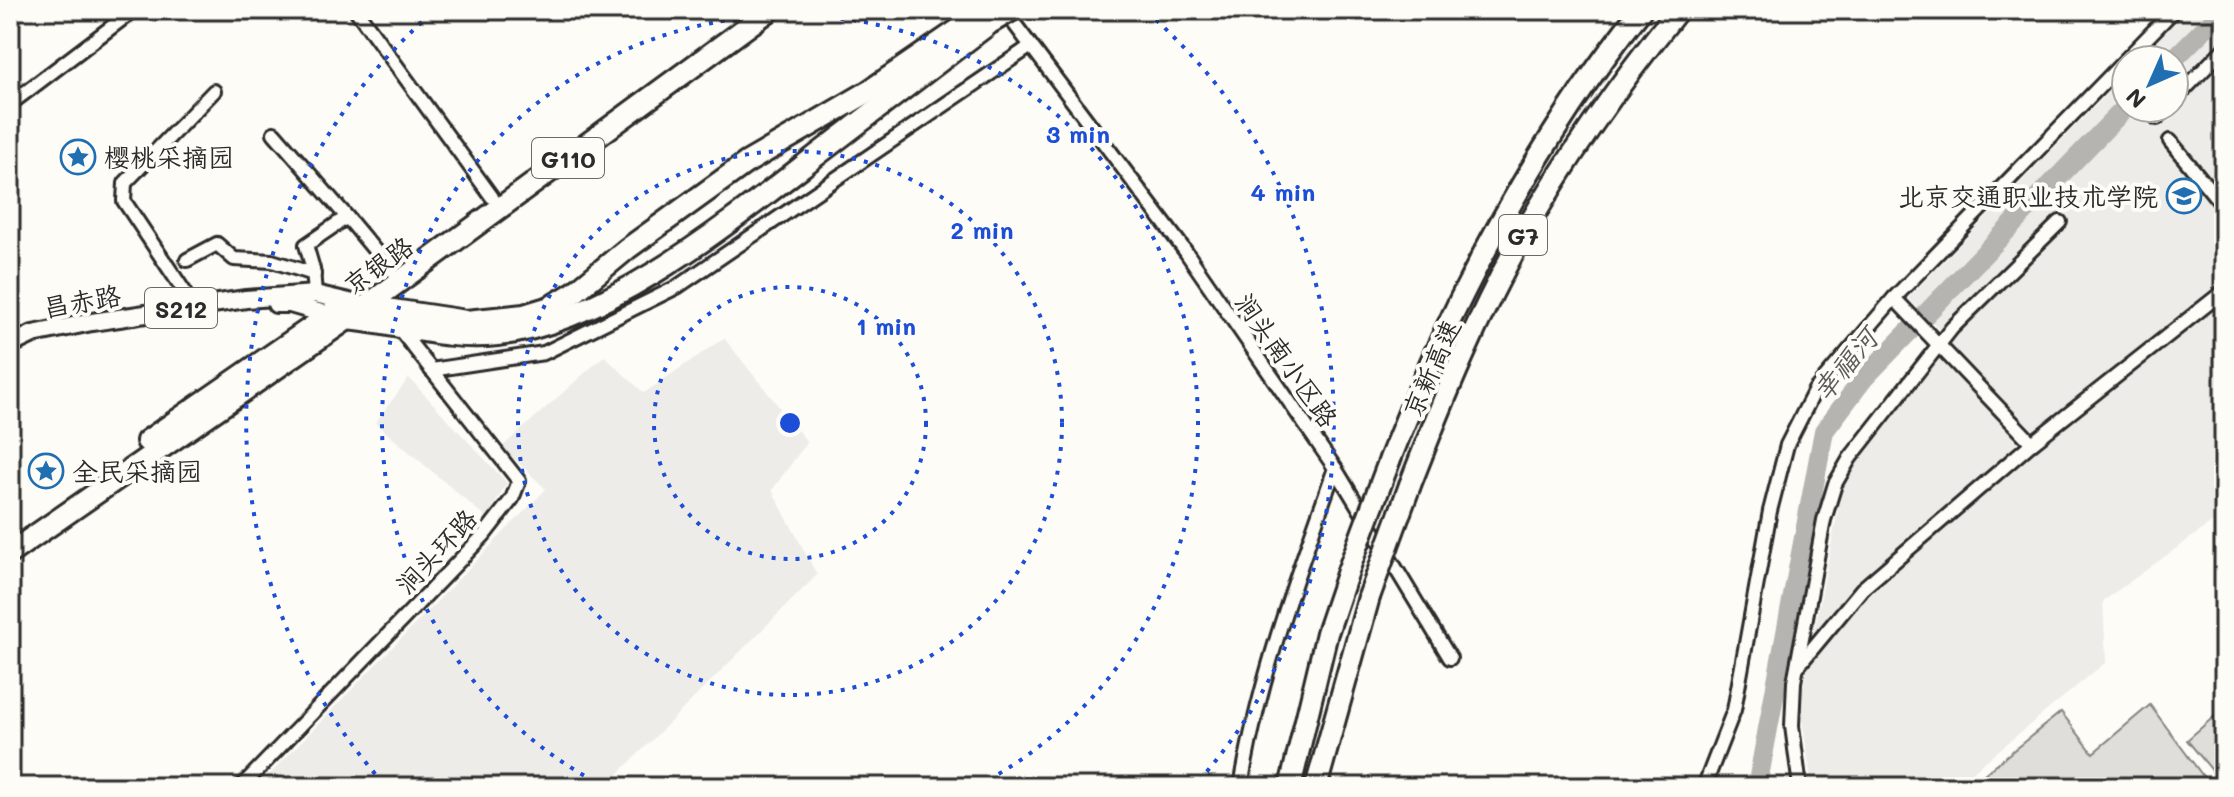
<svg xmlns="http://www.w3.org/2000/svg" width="2234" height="797" viewBox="0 0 2234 797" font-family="Mali,'LXGW WenKai TC',sans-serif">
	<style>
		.built { fill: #edece8 }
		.green { fill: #dfdeda; stroke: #858482; stroke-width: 2 }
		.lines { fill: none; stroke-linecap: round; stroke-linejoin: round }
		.river { stroke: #b5b4b1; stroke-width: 20 }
		.minor-casing { stroke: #2b2b2b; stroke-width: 18 }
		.major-casing { stroke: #2b2b2b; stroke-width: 22 }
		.highway-casing { stroke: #2b2b2b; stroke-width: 26 }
		.minor { stroke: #fdfcf7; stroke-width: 12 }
		.major { stroke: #fdfcf7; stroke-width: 16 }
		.highway { stroke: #fdfcf7; stroke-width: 20 }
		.highway-bridge-casing { stroke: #2b2b2b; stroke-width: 26; stroke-linecap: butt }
		.highway-bridge { stroke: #fdfcf7; stroke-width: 20 }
		.ring { fill: none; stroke: #1d4ed8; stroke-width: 4; stroke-dasharray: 4 8 }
		.labels { text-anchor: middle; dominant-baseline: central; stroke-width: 8; stroke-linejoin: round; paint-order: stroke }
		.shield { fill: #fdfcf7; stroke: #6a6a68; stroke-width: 2 }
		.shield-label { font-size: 24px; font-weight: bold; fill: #2b2b2b }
		.poi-label { font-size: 26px; fill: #2b2b2b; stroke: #fdfcf7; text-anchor: start }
		.street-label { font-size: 26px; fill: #2b2b2b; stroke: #fdfcf7 }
		.water-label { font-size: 28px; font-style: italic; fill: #5b5b5a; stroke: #fdfcf7 }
		.centre { fill: #1d4ed8; stroke: #fdfcf7; stroke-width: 4 }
		.ring-label { font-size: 24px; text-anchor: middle; font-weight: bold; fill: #1d4ed8; stroke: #fdfcf7; stroke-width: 8; stroke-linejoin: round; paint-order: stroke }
	</style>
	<rect width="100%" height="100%" fill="#fdfcf7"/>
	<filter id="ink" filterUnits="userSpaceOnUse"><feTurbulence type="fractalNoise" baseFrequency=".0125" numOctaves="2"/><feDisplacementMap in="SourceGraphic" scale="16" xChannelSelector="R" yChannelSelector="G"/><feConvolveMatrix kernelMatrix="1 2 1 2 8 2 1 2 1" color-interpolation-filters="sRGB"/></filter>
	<g filter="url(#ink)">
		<g class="built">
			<polygon points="2187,10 2224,10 2224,514 2103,601 2106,662 1954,787 1812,787 1800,703 1843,485 1939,329 1908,298 2126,74 2126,108 2174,108 2174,60 2139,60"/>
			<polygon points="724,338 807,442 772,490 817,575 605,787 284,787 268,776 546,489 502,447 604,356 644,393"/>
			<polygon points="409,378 507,483 487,518 375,423"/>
		</g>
		<g class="green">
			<polygon points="2150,705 2211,787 1968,787 2061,712 2093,753"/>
			<polygon points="2224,708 2224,785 2187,740"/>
		</g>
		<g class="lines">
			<g class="river">
				<polyline points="2173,60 2223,10"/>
				<polyline points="1757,787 1824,431 1864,378 2126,107"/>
			</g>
			<g class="minor-casing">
				<g id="minor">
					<polyline points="356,10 492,197"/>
					<path d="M1004 10 1186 252 1335 468C1298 572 1259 677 1241 787"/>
					<polyline points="2174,100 2224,49"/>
					<polyline points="10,104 134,10"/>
					<polyline points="2157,118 2166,108"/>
					<polyline points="274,133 347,217"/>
					<polyline points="2170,141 2224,207"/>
					<polyline points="187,260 217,244 234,259 272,261 314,274"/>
					<polyline points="315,294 313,269 306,245 347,217 391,270"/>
					<polyline points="1894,298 2032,443"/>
					<polyline points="185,308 184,291 124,201 125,183 214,91"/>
					<polyline points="431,370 544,353 677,287 1031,46"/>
					<polyline points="1335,468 1450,658"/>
					<polyline points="1798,666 1862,589 2032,443 2224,291"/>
					<polyline points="241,787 484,535 512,499 519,481 397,326"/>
					<polyline points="1704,787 1734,710 1770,511 1787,445 1815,390 1894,298 2174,10"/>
					<polyline points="1800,787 1792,726 1794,682 1824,520 1835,484 1850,458 1952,328 2060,222"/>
				</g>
			</g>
			<g class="major-casing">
				<g id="major">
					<polyline points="276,304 290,304 335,317"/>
					<polyline points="10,345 33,334 92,322 246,299 315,294 366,306"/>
				</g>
			</g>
			<g class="highway-casing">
				<g id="highway">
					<polyline points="366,306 466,321 524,315 550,307 575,292 627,249 746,163 866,93 974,19"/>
					<path d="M346 319C396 323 446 341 497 335 608 323 734 219 821 152 877 109 934 66 990 23"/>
					<polyline points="147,441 338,309"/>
					<path d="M1390 459C1451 303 1536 141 1641 10"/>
					<path d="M1410 485C1443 400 1478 315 1523 235 1567 157 1622 80 1678 10"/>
					<polyline points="10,553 366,306 770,10"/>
					<polyline points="1290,787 1327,633 1348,571"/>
					<polyline points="1316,787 1369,597"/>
				</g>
			</g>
			<use href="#minor" class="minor"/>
			<use href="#major" class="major"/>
			<use href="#highway" class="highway"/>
			<g class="highway-bridge-casing">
				<g id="highway-bridge">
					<polyline points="990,23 1012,10"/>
					<polyline points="1348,571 1390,459"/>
					<polyline points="1369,597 1410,485"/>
				</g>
			</g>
			<use href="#highway-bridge" class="highway-bridge"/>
		</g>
	</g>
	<g class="ring">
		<circle cx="790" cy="423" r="136"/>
		<circle cx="790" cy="423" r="272"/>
		<path d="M605 787A408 408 0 1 1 975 787"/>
		<path d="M383 783A544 544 0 0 1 433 12M1147 12A544 544 0 0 1 1197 783"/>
	</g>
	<defs>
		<g id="sight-ring" transform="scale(1.8)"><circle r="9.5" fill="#fdfcf7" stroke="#1f6fb2" stroke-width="1.5"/><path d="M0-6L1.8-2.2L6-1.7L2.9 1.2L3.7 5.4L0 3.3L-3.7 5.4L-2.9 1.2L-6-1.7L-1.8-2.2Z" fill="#1f6fb2"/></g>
		<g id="university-ring" transform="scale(1.8)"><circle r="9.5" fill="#fdfcf7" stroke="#1f6fb2" stroke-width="1.5"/><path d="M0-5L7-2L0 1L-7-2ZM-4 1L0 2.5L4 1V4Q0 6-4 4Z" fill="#1f6fb2"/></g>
	</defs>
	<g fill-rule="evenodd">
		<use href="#sight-ring" x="78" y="157"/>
		<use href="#university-ring" x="2184" y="196"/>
		<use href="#sight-ring" x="46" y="471"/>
	</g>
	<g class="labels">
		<g class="shield">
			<rect x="532" y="138" width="72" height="40" rx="6"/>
			<rect x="1499" y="215" width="48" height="40" rx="6"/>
			<rect x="145" y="288" width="72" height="40" rx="6"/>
		</g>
		<g class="shield-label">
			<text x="568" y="158">G110</text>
			<text x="1523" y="235">G7</text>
			<text x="181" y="308">S212</text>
		</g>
		<g class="poi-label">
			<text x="104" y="157">樱桃采摘园</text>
			<text x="2158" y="196" text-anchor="end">北京交通职业技术学院</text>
			<text x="72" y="471">全民采摘园</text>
		</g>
		<g class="street-label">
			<text transform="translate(378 265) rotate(-36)">京银路</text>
			<text transform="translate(82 301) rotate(-10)">昌赤路</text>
			<text transform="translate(1287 360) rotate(55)">涧头南小区路</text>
			<text transform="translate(1431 368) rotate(-66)">京新高速</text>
			<text transform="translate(436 551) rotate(-47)">涧头环路</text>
		</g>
		<g class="water-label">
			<text transform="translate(1844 364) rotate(-50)">幸福河</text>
		</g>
	</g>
	<circle cx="790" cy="423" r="12" class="centre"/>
	<g class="ring-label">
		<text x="1078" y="143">3 min</text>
		<text x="1283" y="201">4 min</text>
		<text x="982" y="239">2 min</text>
		<text x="886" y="335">1 min</text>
	</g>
	<rect width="2234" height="797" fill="none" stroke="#fdfcf7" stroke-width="40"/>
	<rect x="20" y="20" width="2194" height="757" fill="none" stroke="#2b2b2b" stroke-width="3" filter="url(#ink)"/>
	<g transform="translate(2150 84) rotate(225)"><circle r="38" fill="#fdfcf7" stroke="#a9a8a5" stroke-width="2"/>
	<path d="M0-6L14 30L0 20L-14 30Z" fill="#1f6fb2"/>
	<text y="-12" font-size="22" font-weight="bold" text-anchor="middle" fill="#2b2b2b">N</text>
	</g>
</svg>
